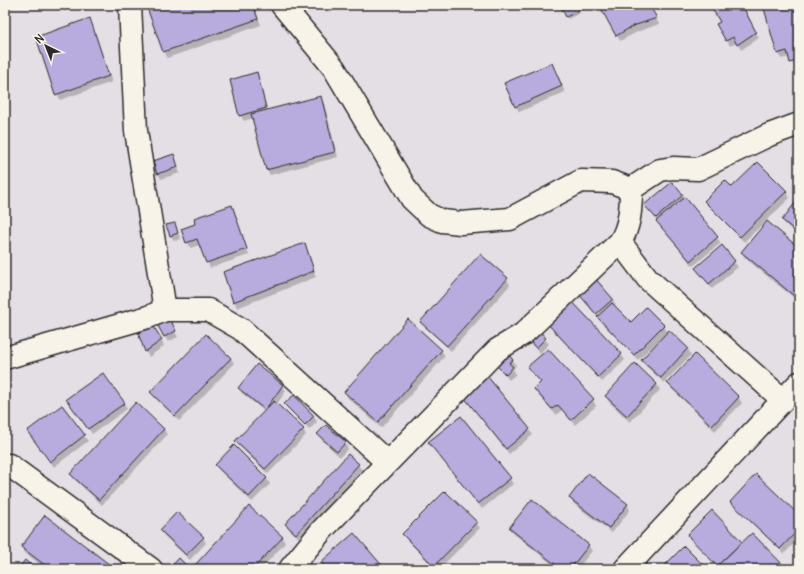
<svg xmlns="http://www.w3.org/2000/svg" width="804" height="574" viewBox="0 0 804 574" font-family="Delius,sans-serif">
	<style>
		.shadow { fill: #0003 }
		.building { fill: #b7acdd; stroke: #2b2b2b }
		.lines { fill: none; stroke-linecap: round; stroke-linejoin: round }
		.minor-casing { stroke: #2b2b2b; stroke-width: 25 }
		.minor { stroke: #f7f3e8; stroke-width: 22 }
	</style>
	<rect width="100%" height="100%" fill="#e4dee5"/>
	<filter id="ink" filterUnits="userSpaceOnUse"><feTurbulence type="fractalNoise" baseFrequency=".025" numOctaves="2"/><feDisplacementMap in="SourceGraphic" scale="8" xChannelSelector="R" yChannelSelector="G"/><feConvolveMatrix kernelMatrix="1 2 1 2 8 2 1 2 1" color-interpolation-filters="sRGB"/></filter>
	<g filter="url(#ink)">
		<g class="shadow">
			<polygon points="145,5 254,5 261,25 167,58 148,6"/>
			<polygon points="561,5 576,5 580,13 568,19"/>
			<polygon points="600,5 648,5 659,24 637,32 620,41"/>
			<polygon points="718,5 741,5 759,38 741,50 737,43 730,46 718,24 721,23"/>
			<polygon points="764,5 799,5 799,67 795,68 790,57 781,59 778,53"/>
			<polygon points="89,20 112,82 60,100 37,38"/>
			<polygon points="555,70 565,92 519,112 516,106"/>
			<polygon points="256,74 268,111 320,97 324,103 338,157 270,175 267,170 253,118 244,121 240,115"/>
			<polygon points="173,156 180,173 161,179 158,173"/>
			<polygon points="758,163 787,192 790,198 744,242 709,206 705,201 732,189"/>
			<polygon points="672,183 721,243 693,266 661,227 646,205"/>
			<polygon points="799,200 799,236 786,225 783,220"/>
			<polygon points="231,206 249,255 210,268 200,245 190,248 183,230 196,225"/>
			<polygon points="174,224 181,239 174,241 171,236"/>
			<polygon points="305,244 316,277 237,308 224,273"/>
			<polygon points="722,246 738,267 712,289 696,268"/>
			<polygon points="799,249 799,302 745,258 742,252"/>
			<polygon points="507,279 510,285 451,351 425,327 421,322"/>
			<polygon points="594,279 613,300 616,305 614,307 631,323 646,308 664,326 668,333 669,332 688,349 691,355 664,383 646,366 642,360 662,339 661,338 638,360 602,323 578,293"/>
			<polygon points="545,319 621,354 625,360 602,382 548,325"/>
			<polygon points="169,321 178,337 168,342 159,326"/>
			<polygon points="533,326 549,344 540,353 527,340"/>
			<polygon points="206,335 231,358 234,364 179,421 155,398 151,392"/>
			<polygon points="161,340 164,346 149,357 145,351"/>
			<polygon points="441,350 445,356 381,428 348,398 345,392"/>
			<polygon points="513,360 516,366 513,369 516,374 509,380 497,365"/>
			<polygon points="529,367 593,400 596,406 575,425 562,410 556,415 538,395 535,389 541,383"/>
			<polygon points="488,378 533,435 509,454 464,397"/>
			<polygon points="669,383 738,397 742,403 715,431 672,389"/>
			<polygon points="657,384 660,390 630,422 609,402 606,396"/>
			<polygon points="282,385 286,391 277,404 303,429 306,435 268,474 240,447 237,441 265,412 242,393 239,388"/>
			<polygon points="124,403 127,409 92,434 71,405"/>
			<polygon points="285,404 314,416 317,422 309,430"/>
			<polygon points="164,429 167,435 102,505 75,480 72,474"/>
			<polygon points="319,435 345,443 348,449 340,457 322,440"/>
			<polygon points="84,436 88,441 54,467 32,437"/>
			<polygon points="429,442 510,479 513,484 482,509"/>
			<polygon points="234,447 267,479 270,484 252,502 219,470 216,465"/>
			<polygon points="358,465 362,470 300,539 290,530 287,524"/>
			<polygon points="570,498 627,504 630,510 612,533 574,504"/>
			<polygon points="731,502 799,516 799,538 784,554 735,507"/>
			<polygon points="712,512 742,544 786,569 719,569 688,535"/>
			<polygon points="476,523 480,528 439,569 435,569 407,540 403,535"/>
			<polygon points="510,528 588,545 592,551 577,569 558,569 514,534"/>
			<polygon points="161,530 203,537 206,543 190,560 164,536"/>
			<polygon points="282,537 285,543 261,569 199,569 197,565"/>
			<polygon points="22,547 109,565 111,569 46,569 25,553"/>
		</g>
		<g class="building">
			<polygon points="146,5 253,5 258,19 163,52"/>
			<polygon points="560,5 577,5 580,10 566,17"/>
			<polygon points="599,5 649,5 657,18 633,26 616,36"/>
			<polygon points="716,5 742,5 756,32 737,45 733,37 726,41 716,24 720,22 712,8"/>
			<polygon points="763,5 799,5 799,60 790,63 787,51 777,54"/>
			<polygon points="90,18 109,76 55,95 36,37"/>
			<polygon points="552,63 562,86 515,107 504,83"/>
			<polygon points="257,72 266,108 239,116 230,80"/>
			<polygon points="321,96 335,152 266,170 251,114"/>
			<polygon points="174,154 178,167 157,174 153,161"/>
			<polygon points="758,162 787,191 740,237 704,201 725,180 732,187"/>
			<polygon points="672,182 683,195 656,218 644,205"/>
			<polygon points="685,197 718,237 690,261 656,221"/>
			<polygon points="799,198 799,234 782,220"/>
			<polygon points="232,205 247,249 206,263 197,239 186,243 181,229 195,224 194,218"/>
			<polygon points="767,221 799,248 799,300 741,252"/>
			<polygon points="175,223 178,233 170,236 166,225"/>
			<polygon points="305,243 314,271 233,302 223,272"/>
			<polygon points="722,245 735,261 709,284 695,268"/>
			<polygon points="480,254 508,278 447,346 420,322"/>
			<polygon points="594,277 613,299 596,314 577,292"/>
			<polygon points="567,296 622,354 598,377 543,319"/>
			<polygon points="612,303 631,322 646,307 664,325 634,355 597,317"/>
			<polygon points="170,319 176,331 164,337 158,326"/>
			<polygon points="408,319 442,350 378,422 344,392"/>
			<polygon points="533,324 546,338 536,348 523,334"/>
			<polygon points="154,327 162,340 145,352 138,333"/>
			<polygon points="669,330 688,348 661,378 641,360"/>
			<polygon points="206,334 231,358 175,416 150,392"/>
			<polygon points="548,349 594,399 571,420 558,405 552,409 534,389 541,382 527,367"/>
			<polygon points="507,353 513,360 509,363 513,367 506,375 496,365"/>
			<polygon points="695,354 739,397 712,426 667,383"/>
			<polygon points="635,363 657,384 627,416 605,396"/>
			<polygon points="257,364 283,385 265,410 238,388"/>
			<polygon points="103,373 125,403 88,429 66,399"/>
			<polygon points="488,377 530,429 506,449 463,396"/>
			<polygon points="294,395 314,416 305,425 284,404"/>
			<polygon points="274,401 304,429 265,469 235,441"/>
			<polygon points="136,402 164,429 99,500 70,474"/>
			<polygon points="62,405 85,435 50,462 27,431"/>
			<polygon points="461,416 511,478 478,504 428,442"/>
			<polygon points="326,425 346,442 337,452 317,434"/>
			<polygon points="234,445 267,478 249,497 215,465"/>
			<polygon points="348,454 359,464 296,534 285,524"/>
			<polygon points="588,473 628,504 609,528 569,498"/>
			<polygon points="756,474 799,515 799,529 780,549 730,502"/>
			<polygon points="445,491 477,522 434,566 402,534"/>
			<polygon points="532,499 589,545 570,569 561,569 509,528"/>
			<polygon points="249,506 283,537 253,569 200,569 195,565"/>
			<polygon points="712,510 742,542 717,566 687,535"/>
			<polygon points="177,512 204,537 186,555 160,530"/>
			<polygon points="45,515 110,565 107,569 50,569 21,547"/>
			<polygon points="354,533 385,569 327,569 321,562"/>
			<polygon points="752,533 787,569 719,569 717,566"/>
			<polygon points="684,546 707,569 661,569"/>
			<polygon points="179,558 188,567 186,569 169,569"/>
			<polygon points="25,560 35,569 18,569"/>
			<polygon points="451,564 456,569 447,569"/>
		</g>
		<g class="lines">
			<g class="minor-casing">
				<g id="minor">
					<polyline points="130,5 136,131 165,310"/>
					<polyline points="282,5 334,68 412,199 429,215 442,221 461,223 510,219 581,181 612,182 631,189"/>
					<polyline points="620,242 648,279 783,400"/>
					<polyline points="5,358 148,317 165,310 208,310 241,329 387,462"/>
					<polyline points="9,465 151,569"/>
					<path d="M290 569 322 530 497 350 523 334 620 242C630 226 631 208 631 189L660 170 673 168 698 169 769 135 799 124"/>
					<polyline points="625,569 799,383"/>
				</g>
			</g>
			<use href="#minor" class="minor"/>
		</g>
	</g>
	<rect width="804" height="574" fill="none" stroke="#f7f3e8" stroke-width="20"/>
	<rect x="10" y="10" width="784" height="554" fill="none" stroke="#2b2b2b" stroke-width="1.5" filter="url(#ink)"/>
	<g transform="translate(46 46) rotate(317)" stroke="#f7f3e8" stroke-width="3" paint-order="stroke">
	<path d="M0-3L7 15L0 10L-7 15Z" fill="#2b2b2b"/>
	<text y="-6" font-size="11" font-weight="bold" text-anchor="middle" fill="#2b2b2b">N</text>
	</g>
</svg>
